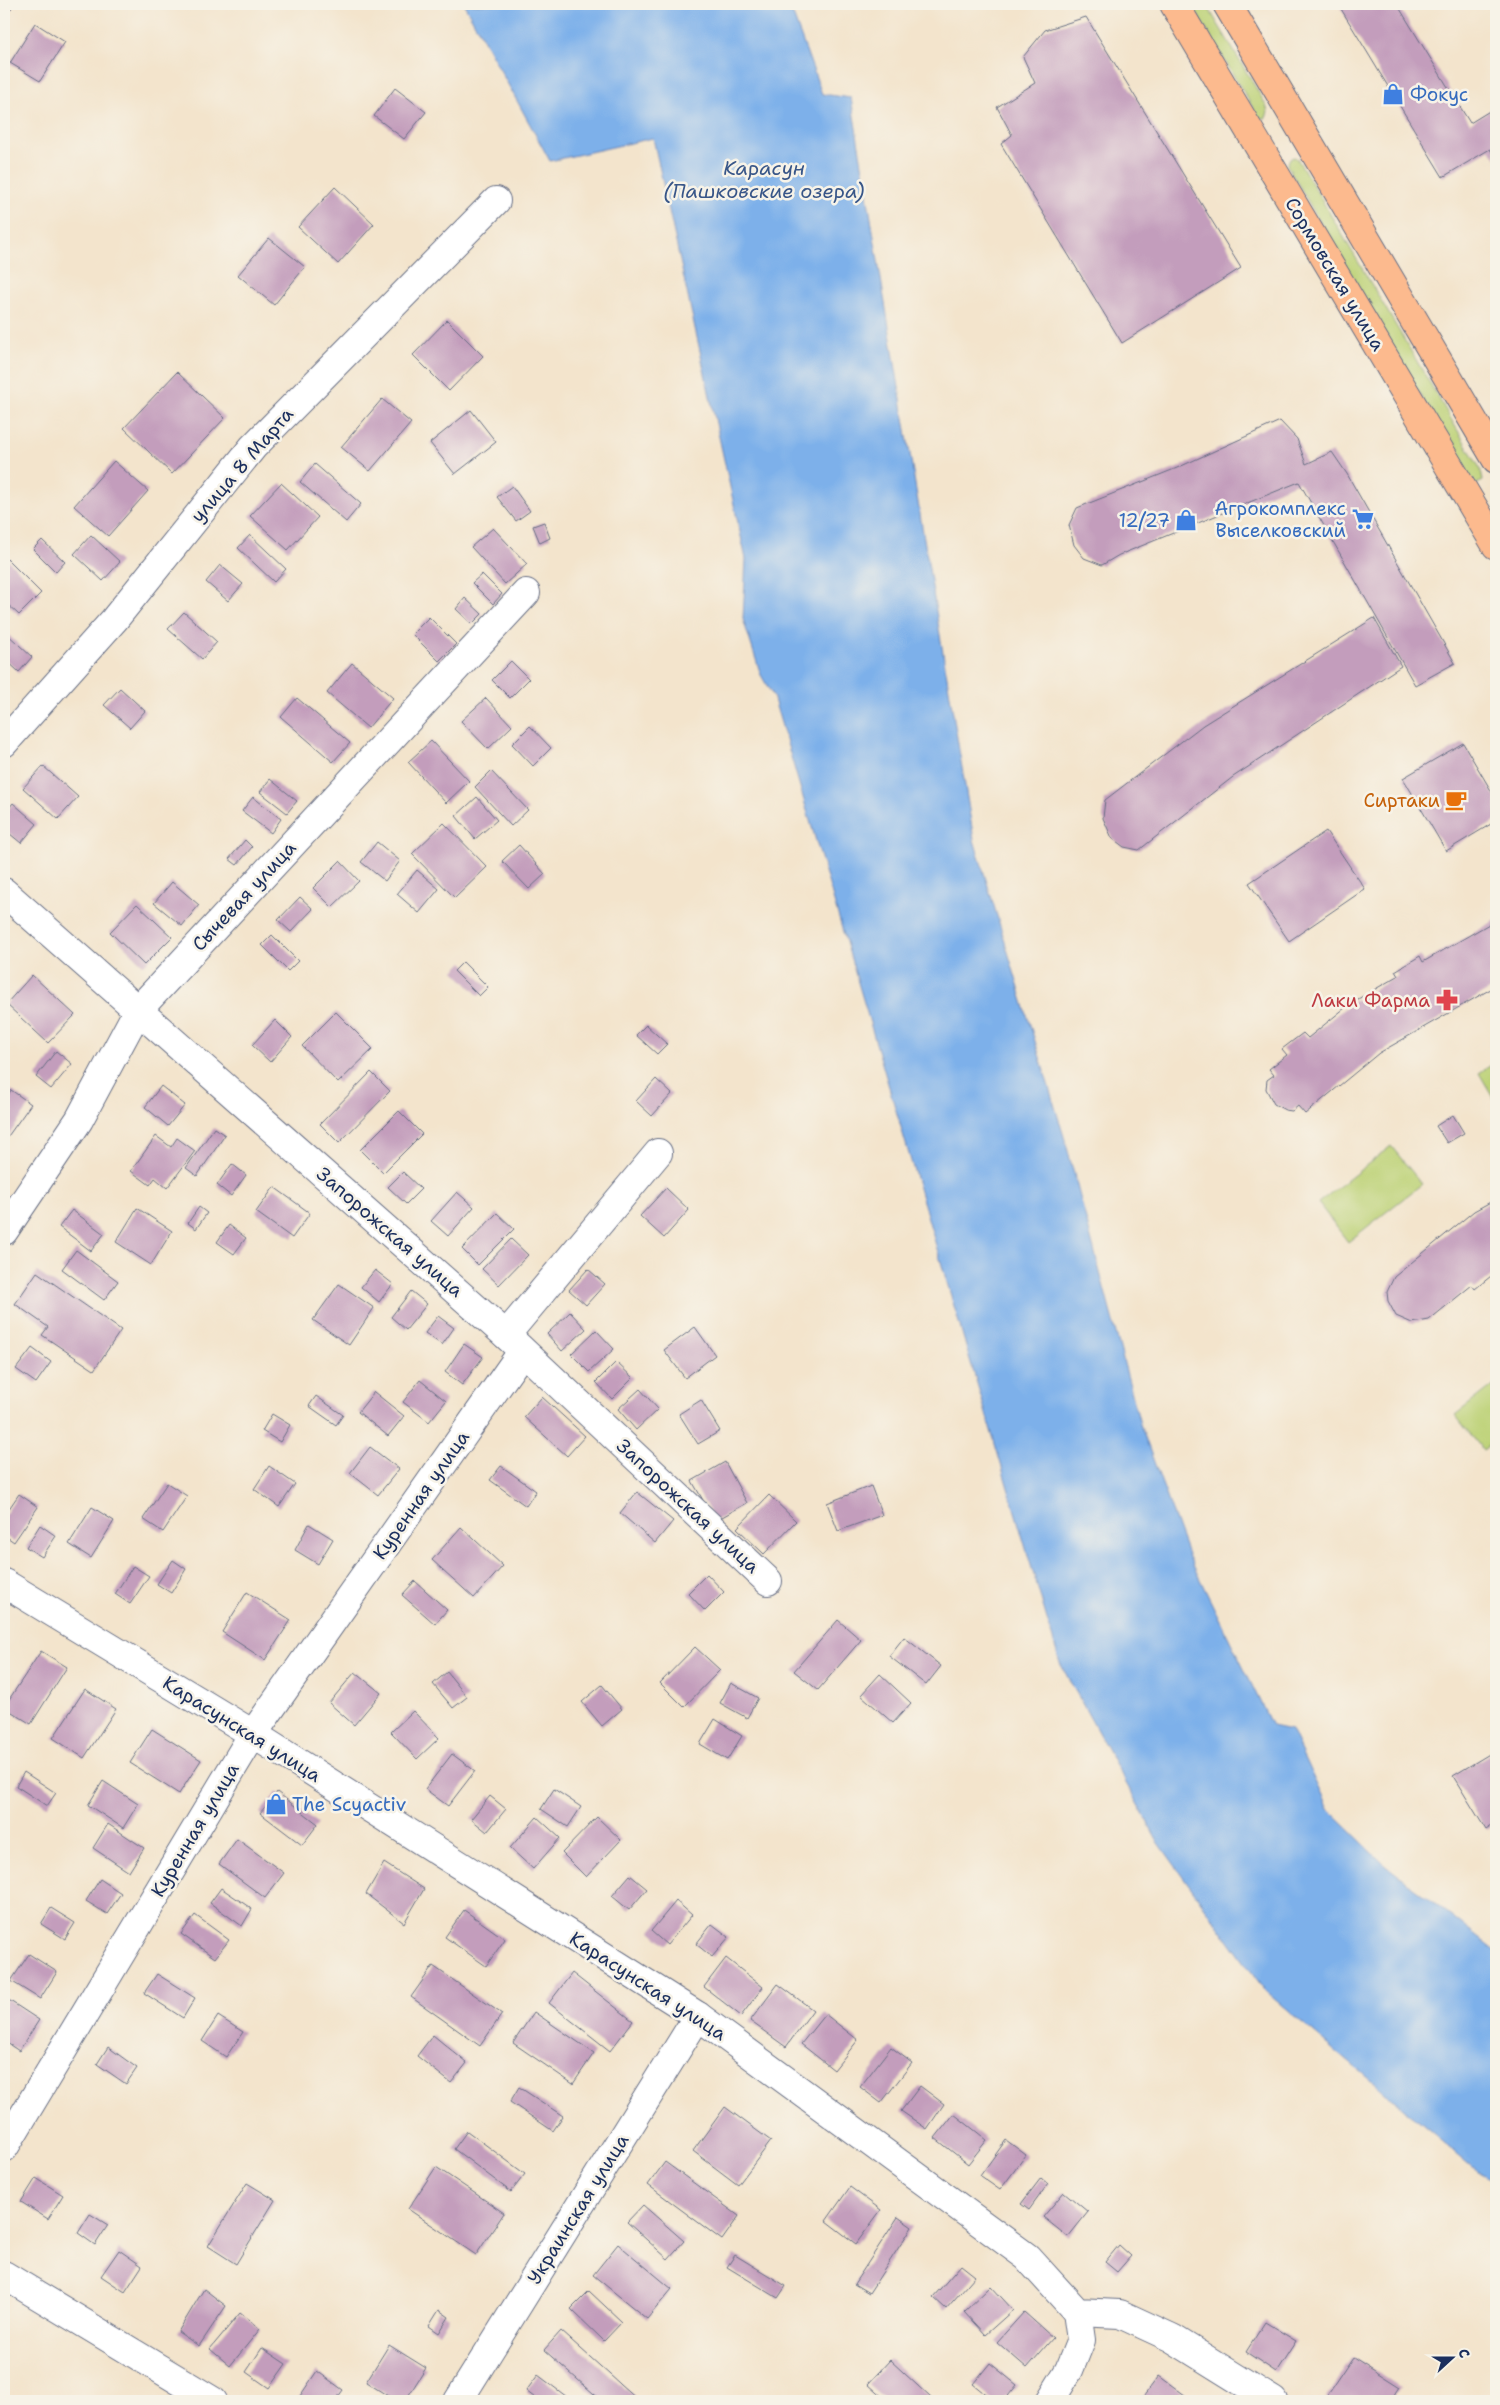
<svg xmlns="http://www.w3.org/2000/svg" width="1500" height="2405" viewBox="0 0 1500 2405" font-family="'Shantell Sans',sans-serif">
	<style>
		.green { fill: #bcd175; stroke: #6c806a }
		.water { fill: #7db0ea; stroke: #4c70a4 }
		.building { fill: #c39dbc }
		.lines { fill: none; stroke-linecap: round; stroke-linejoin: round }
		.minor-casing { stroke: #676e84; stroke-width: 30 }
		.major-casing { stroke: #676e84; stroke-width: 30 }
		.minor { stroke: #fff; stroke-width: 28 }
		.major { stroke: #fcba8e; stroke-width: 28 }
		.labels { text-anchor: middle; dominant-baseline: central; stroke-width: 5; stroke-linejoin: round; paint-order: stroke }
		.shop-label { font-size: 19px; fill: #366cbe; stroke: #f7f3e8; text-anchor: start }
		.street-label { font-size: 19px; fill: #1b2f5e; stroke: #f7f3e8 }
		.food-label { font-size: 19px; fill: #c56008; stroke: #f7f3e8; text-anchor: end }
		.health-label { font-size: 19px; fill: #be3a42; stroke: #f7f3e8; text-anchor: end }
		.water-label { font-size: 20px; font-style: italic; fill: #385688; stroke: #f7f3e8 }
	</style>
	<rect width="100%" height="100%" fill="#f7f3e8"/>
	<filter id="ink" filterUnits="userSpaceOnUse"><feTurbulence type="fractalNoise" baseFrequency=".02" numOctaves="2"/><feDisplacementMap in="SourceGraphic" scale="10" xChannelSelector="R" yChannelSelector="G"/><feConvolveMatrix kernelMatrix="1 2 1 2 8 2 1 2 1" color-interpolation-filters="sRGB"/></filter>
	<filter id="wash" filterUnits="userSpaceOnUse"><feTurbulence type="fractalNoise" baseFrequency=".0096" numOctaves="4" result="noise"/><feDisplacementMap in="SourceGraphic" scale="20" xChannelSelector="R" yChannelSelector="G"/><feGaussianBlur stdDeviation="1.12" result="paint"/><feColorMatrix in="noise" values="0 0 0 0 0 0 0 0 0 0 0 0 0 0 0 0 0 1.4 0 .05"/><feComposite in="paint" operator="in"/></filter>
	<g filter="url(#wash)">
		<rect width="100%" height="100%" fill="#f3e4cc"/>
		<g class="green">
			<polygon points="1191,4 1206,4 1266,105 1268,112 1266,118 1259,118"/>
			<polygon points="1295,157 1300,163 1481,470 1483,481 1477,484 1472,484 1287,165 1290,158"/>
			<polygon points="1496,1062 1496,1102 1479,1073"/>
			<polygon points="1391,1146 1422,1184 1348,1242 1318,1203"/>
			<polygon points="1496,1383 1496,1440 1483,1450 1455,1415"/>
		</g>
		<polygon class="water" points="464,4 789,4 822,94 851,98 974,840 1065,1140 1140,1424 1189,1557 1272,1726 1291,1730 1328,1809 1384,1864 1496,1952 1496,2184 1473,2167 1266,1992 1159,1843 1060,1663 773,696 761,675 743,619 746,559 653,138 550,161"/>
		<g id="blocks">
			<g class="building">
				<polygon points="4,4 12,7 4,19"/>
				<polygon points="1338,4 1397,4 1470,123 1496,107 1496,159 1490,149 1443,177"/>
				<polygon points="1086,17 1241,268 1122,343 1001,144 1012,135 997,107 1035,83 1023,57 1045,30"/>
				<polygon points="35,23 65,42 40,81 10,63"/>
				<polygon points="395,88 426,112 404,139 374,116"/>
				<polygon points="335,187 374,224 338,264 298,227"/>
				<polygon points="269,238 305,267 274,305 238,275"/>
				<polygon points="447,320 483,356 449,391 413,355"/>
				<polygon points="177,372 225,418 172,474 124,428"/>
				<polygon points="382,399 411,423 370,471 341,447"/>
				<polygon points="471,410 496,442 455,474 430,443"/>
				<polygon points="1280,421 1297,439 1306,464 1332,452 1347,474 1455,663 1415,685 1299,482 1119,555 1102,565 1084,558 1074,545 1069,525 1077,508 1177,468"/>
				<polygon points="114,461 148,491 108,536 74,506"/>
				<polygon points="315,464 361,504 346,522 300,482"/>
				<polygon points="281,483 318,517 288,550 250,516"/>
				<polygon points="512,486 530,511 516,521 497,497"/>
				<polygon points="544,522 550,538 540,543 533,526"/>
				<polygon points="493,528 527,564 505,584 471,547"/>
				<polygon points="91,535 120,562 103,581 74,554"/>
				<polygon points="250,535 286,569 274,582 238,548"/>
				<polygon points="42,540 65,562 56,572 33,549"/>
				<polygon points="7,559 41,593 19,615 4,601 4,563"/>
				<polygon points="220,565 243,584 228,601 206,582"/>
				<polygon points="482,574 502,594 493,604 472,583"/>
				<polygon points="465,598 482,614 472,624 456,609"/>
				<polygon points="184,612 217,642 202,659 168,629"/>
				<polygon points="429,617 456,644 439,661 412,634"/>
				<polygon points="1374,618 1401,666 1233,777 1139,850 1124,847 1112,838 1103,818 1105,800 1203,725"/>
				<polygon points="4,631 32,657 19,672 4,658"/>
				<polygon points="511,661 529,679 510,698 492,680"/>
				<polygon points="352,663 393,698 368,728 327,693"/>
				<polygon points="120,688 145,711 130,728 104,705"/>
				<polygon points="297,698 350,743 333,762 281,717"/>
				<polygon points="486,698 512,726 488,749 461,721"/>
				<polygon points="530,726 551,748 533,766 512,744"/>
				<polygon points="431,741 469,781 446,803 408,762"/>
				<polygon points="1463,743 1496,799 1496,821 1446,851 1403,778"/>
				<polygon points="43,766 78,797 58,819 23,788"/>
				<polygon points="491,771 528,810 511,826 475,787"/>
				<polygon points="270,779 297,801 287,813 260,792"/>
				<polygon points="253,797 281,819 271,833 242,811"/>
				<polygon points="477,797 497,820 475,839 456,816"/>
				<polygon points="13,803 37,824 21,843 4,829 4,814"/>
				<polygon points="444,823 487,867 455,898 412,854"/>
				<polygon points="1326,831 1365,889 1289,941 1249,883"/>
				<polygon points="245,840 252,847 237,865 229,859"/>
				<polygon points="377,842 400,861 385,881 361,862"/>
				<polygon points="519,845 545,874 529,889 502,861"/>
				<polygon points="340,861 359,881 332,907 313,888"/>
				<polygon points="417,870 439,889 419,913 397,894"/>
				<polygon points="172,882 199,905 182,926 154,903"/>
				<polygon points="300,897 313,909 291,932 278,920"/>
				<polygon points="137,904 172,937 144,965 110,932"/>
				<polygon points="1496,920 1496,986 1379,1053 1305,1114 1298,1106 1292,1111 1285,1110 1274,1104 1266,1089 1267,1080 1274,1075 1269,1069 1287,1055 1282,1049 1303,1033 1308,1038 1351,1003 1398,976 1395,971 1420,956 1423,962"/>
				<polygon points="272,935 298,961 288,971 262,945"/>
				<polygon points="463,962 488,987 479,996 454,971"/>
				<polygon points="32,975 75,1015 48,1043 6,1004"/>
				<polygon points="336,1012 373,1049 338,1083 302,1046"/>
				<polygon points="275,1020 292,1037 270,1062 252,1045"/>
				<polygon points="646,1025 667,1044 657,1054 636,1035"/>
				<polygon points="56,1051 72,1064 51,1089 36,1077"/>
				<polygon points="371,1072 390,1091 339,1143 320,1124"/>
				<polygon points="656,1079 672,1094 652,1116 636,1101"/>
				<polygon points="161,1086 185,1105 168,1126 145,1107"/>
				<polygon points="11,1090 31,1104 6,1139 4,1138 4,1101"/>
				<polygon points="399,1111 422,1134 383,1173 360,1150"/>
				<polygon points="1453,1115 1464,1133 1447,1143 1436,1126"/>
				<polygon points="214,1128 225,1135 197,1176 186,1168"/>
				<polygon points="156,1136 171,1147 177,1138 195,1151 167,1188 155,1178 150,1185 131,1171"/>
				<polygon points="232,1164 246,1175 231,1196 217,1185"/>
				<polygon points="403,1172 421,1189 406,1204 388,1187"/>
				<polygon points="274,1187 310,1213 292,1238 256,1212"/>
				<polygon points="666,1188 689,1210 664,1238 640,1216"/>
				<polygon points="457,1192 474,1207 448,1236 431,1221"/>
				<polygon points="1496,1199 1496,1272 1475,1289 1472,1285 1429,1320 1412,1323 1396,1316 1388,1301 1387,1292 1394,1277 1474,1211"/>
				<polygon points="199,1207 207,1213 196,1229 188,1223"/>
				<polygon points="137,1208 172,1231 151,1265 116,1242"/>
				<polygon points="72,1210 104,1234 91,1251 59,1227"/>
				<polygon points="497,1213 514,1229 478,1265 462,1249"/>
				<polygon points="229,1225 246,1238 234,1254 217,1242"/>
				<polygon points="511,1239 528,1255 499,1285 482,1269"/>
				<polygon points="76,1250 118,1281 104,1300 62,1269"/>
				<polygon points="588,1269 605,1284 586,1305 569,1290"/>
				<polygon points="375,1270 393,1284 379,1302 361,1287"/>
				<polygon points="37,1272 121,1330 94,1370 42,1335 48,1327 15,1304"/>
				<polygon points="339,1284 374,1308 349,1345 313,1320"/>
				<polygon points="411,1291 427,1304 406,1330 391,1317"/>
				<polygon points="570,1312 586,1329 562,1351 547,1334"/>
				<polygon points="438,1316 454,1328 442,1345 425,1333"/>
				<polygon points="695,1327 715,1355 685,1378 664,1350"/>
				<polygon points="596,1330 614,1349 589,1372 571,1354"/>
				<polygon points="464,1344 483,1357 462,1385 445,1372"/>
				<polygon points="32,1348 51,1362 36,1383 16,1369"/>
				<polygon points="616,1362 633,1378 612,1399 596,1382"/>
				<polygon points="420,1380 446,1401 429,1422 403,1402"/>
				<polygon points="640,1389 658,1409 636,1430 618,1409"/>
				<polygon points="374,1392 404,1416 388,1436 358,1412"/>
				<polygon points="316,1396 343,1415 336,1425 309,1406"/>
				<polygon points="542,1397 585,1436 567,1456 524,1417"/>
				<polygon points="701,1400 720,1431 698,1444 679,1414"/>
				<polygon points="272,1414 290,1425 280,1442 262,1431"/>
				<polygon points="370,1447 399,1469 378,1495 350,1473"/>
				<polygon points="725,1462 747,1503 715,1521 692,1481"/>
				<polygon points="269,1466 295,1484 279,1507 254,1489"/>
				<polygon points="501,1466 536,1491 526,1506 490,1480"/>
				<polygon points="167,1483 187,1496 163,1532 143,1519"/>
				<polygon points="871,1486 882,1515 838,1531 827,1503"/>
				<polygon points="637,1492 673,1521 655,1543 620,1513"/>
				<polygon points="19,1494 38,1507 14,1542 4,1535 4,1516"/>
				<polygon points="769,1495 796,1521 764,1554 737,1528"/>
				<polygon points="92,1507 114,1521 91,1558 69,1544"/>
				<polygon points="309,1524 333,1539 318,1564 295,1550"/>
				<polygon points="40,1525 56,1536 42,1557 26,1547"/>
				<polygon points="461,1527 503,1566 474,1598 432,1560"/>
				<polygon points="173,1560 186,1569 171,1593 157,1584"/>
				<polygon points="133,1566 149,1576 130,1604 115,1594"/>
				<polygon points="707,1574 724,1592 705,1611 688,1593"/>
				<polygon points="415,1581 447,1610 435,1624 402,1595"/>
				<polygon points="247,1592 291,1620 265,1660 222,1632"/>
				<polygon points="838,1620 861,1640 818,1690 794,1671"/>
				<polygon points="904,1637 941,1666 926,1685 889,1656"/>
				<polygon points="695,1647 720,1670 684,1707 660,1683"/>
				<polygon points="41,1651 67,1667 31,1724 4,1707"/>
				<polygon points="355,1672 381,1693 354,1725 329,1703"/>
				<polygon points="447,1672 467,1697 453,1708 433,1684"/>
				<polygon points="880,1674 911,1703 893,1723 861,1695"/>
				<polygon points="731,1683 758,1698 747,1718 720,1703"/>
				<polygon points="602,1685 622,1709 602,1726 582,1702"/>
				<polygon points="85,1689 116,1709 84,1758 53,1738"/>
				<polygon points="413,1711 439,1738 417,1759 391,1732"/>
				<polygon points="715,1719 742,1736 727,1760 700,1744"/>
				<polygon points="152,1729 201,1760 179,1794 130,1763"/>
				<polygon points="1496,1750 1496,1823 1486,1830 1453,1776"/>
				<polygon points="452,1754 475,1771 448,1806 425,1789"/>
				<polygon points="24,1772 56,1793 47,1806 16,1786"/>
				<polygon points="103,1781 138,1804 123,1828 88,1805"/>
				<polygon points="554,1789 581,1807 568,1827 541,1809"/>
				<polygon points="277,1792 318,1824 302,1845 260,1813"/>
				<polygon points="490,1796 506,1809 487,1832 471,1819"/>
				<polygon points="537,1817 560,1838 533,1869 510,1848"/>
				<polygon points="597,1817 621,1840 586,1877 562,1853"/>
				<polygon points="108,1824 144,1848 129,1872 93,1848"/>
				<polygon points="237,1839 284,1873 265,1898 219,1864"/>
				<polygon points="384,1863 424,1889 404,1923 366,1894"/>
				<polygon points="630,1875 647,1889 629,1910 612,1896"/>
				<polygon points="100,1879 121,1893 107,1914 86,1901"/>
				<polygon points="221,1888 252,1909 242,1926 210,1903"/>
				<polygon points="676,1901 692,1915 667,1945 651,1931"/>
				<polygon points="51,1908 75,1923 65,1939 41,1924"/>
				<polygon points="464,1910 505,1939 486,1966 445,1937"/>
				<polygon points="195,1915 229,1940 215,1958 181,1934"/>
				<polygon points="712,1924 729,1937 712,1957 696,1944"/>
				<polygon points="29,1954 57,1972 40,1999 11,1981"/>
				<polygon points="726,1958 763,1987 741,2016 704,1987"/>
				<polygon points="433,1966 502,2014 480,2046 411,1997"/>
				<polygon points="572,1973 633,2021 610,2051 549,2003"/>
				<polygon points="157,1974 195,1998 183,2018 144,1993"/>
				<polygon points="778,1984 813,2010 786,2047 750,2021"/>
				<polygon points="7,1999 39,2020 19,2051 4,2041 4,2004"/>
				<polygon points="534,2012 594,2053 573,2084 513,2043"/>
				<polygon points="825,2014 858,2040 834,2070 801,2044"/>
				<polygon points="218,2016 243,2032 226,2057 202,2041"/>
				<polygon points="433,2035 467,2063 451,2083 417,2056"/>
				<polygon points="108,2047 137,2068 126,2084 97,2064"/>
				<polygon points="891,2047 912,2063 881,2103 860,2087"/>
				<polygon points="920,2086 944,2104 927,2129 901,2111"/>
				<polygon points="519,2087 563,2116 553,2131 510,2102"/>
				<polygon points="725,2107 771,2141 738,2185 693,2151"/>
				<polygon points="954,2114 987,2140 968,2164 935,2138"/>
				<polygon points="467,2131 525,2174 511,2192 454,2149"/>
				<polygon points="1006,2140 1026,2155 1000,2190 980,2176"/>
				<polygon points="665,2162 739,2216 722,2240 648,2185"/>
				<polygon points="436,2167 504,2213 476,2255 408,2209"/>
				<polygon points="36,2178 63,2195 48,2219 21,2202"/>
				<polygon points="1041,2178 1048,2184 1029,2210 1021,2204"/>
				<polygon points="247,2183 275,2200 236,2264 208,2246"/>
				<polygon points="850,2187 881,2210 856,2244 826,2221"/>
				<polygon points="1064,2192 1088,2212 1068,2237 1043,2217"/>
				<polygon points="643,2205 684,2241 668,2259 627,2222"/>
				<polygon points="90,2214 108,2225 95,2245 78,2233"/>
				<polygon points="898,2217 912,2227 869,2293 854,2284"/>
				<polygon points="618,2244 672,2289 647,2319 593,2275"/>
				<polygon points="1119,2245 1131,2256 1117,2272 1105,2262"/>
				<polygon points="119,2250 142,2266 125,2292 101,2276"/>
				<polygon points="735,2255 786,2286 778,2298 727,2267"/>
				<polygon points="961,2265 975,2276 946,2309 933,2297"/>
				<polygon points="991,2286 1013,2310 985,2335 964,2312"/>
				<polygon points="204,2289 226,2306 199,2346 178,2332"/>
				<polygon points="589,2291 622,2322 604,2341 571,2309"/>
				<polygon points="439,2310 449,2317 439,2333 429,2326"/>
				<polygon points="1024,2312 1053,2338 1027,2368 997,2342"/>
				<polygon points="240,2313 260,2329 230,2366 210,2349"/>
				<polygon points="1265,2322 1296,2341 1276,2372 1246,2352"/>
				<polygon points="561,2331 639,2401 602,2401 544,2350"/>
				<polygon points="389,2345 426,2368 405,2401 396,2401 366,2382"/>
				<polygon points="262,2348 286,2364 269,2388 246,2372"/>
				<polygon points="1353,2357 1400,2387 1391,2401 1332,2401 1326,2397"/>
				<polygon points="890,2360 931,2398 928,2401 887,2401 868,2384"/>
				<polygon points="990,2363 1017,2385 1004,2401 994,2401 973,2384"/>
				<polygon points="317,2371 343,2390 335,2401 301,2401 298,2399"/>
				<polygon points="538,2375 571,2400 570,2401 539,2401 526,2391"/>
				<polygon points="1159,2376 1193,2401 1140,2401"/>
			</g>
		</g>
	</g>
	<g filter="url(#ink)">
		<use href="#blocks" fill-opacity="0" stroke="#676e84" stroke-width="1"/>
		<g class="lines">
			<g class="minor-casing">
				<g id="minor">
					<polyline points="4,743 114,620 253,447 496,201"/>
					<polyline points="4,892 506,1335 768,1581"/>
					<polyline points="4,1231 79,1120 138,1010 526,593"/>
					<polyline points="506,1335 658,1153"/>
					<polyline points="4,1583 253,1734 698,2016 1027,2257 1077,2312 1120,2314 1172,2338 1273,2401"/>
					<polyline points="4,2148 253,1734 522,1352"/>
					<polyline points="4,2275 213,2401"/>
					<polyline points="458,2401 698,2016"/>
					<polyline points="1050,2401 1069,2370 1081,2340 1077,2312"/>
				</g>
			</g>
			<g class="major-casing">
				<g id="major">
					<polyline points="1174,4 1496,545"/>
					<polyline points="1227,4 1496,459"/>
				</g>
			</g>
			<use href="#minor" class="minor"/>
			<use href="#major" class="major"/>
		</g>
	</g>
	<defs>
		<g id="shop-bare" transform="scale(1.725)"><path d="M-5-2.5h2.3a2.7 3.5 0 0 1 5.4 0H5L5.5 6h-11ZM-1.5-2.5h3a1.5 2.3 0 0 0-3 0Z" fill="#3f7fe0" stroke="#f7f3e8" stroke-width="2.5" paint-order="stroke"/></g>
		<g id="supermarket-bare" transform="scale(1.725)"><path d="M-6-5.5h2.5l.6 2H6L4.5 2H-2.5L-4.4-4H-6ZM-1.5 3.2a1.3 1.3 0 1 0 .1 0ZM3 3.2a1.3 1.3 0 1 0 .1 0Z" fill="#3f7fe0" stroke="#f7f3e8" stroke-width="2.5" paint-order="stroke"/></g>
		<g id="cafe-bare" transform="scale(1.725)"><path d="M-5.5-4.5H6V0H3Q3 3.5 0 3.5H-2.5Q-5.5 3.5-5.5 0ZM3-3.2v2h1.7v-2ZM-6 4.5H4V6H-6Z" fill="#e8710a" stroke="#f7f3e8" stroke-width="2.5" paint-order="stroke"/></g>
		<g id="pharmacy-bare" transform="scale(1.725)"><path d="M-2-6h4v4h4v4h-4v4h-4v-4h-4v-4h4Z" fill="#e0444e" stroke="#f7f3e8" stroke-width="2.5" paint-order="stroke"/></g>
	</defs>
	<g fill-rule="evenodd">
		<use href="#shop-bare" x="1393" y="94"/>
		<use href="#supermarket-bare" x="1363" y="519"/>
		<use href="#shop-bare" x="1186" y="520"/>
		<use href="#cafe-bare" x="1456" y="800"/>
		<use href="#pharmacy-bare" x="1447" y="1000"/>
		<use href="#shop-bare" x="276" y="1804"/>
	</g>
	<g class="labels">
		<g class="shop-label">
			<text x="1410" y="94">Фокус</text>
			<text x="1346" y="508" text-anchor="end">Агрокомплекс<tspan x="1346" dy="22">Выселковский</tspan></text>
			<text x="1170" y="520" text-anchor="end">12/27</text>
			<text x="292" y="1804">The Scyactiv</text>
		</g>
		<g class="street-label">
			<text transform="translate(1335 274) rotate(59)">Сормовская улица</text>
			<text transform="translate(242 465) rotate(-49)">улица 8 Марта</text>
			<text transform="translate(244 896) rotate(-47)">Сычевая улица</text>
			<text transform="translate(390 1232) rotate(41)">Запорожская улица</text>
			<text transform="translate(421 1495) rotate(-55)">Куренная улица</text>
			<text transform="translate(688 1506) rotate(43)">Запорожская улица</text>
			<text transform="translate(242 1729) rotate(32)">Карасунская улица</text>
			<text transform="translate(195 1830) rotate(-59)">Куренная улица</text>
			<text transform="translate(648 1986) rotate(33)">Карасунская улица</text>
			<text transform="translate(578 2209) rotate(-58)">Украинская улица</text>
		</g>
		<g class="food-label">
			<text x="1440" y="800">Сиртаки</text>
		</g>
		<g class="health-label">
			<text x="1430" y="1000">Лаки Фарма</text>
		</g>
		<g class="water-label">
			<text x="764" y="168">Карасун<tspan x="764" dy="23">(Пашковские озера)</tspan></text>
		</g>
	</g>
	<rect width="1500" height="2405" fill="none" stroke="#f7f3e8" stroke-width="20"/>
	<g transform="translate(1452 2358) rotate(69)" stroke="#f7f3e8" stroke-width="4" paint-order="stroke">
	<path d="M0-4L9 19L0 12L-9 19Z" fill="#1b2f5e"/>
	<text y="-8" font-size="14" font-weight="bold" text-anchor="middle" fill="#1b2f5e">С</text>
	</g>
</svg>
